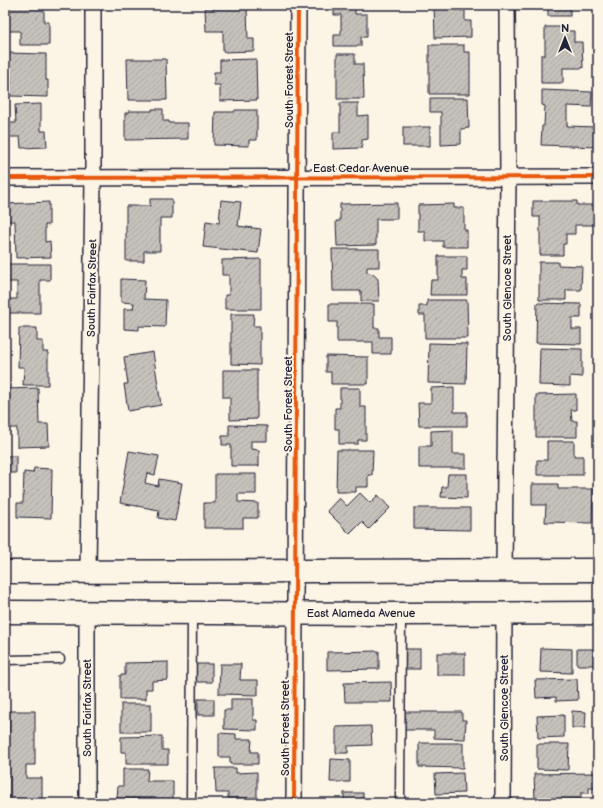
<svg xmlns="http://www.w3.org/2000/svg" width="603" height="808" viewBox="0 0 603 808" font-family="'Balsamiq Sans',sans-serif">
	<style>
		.building { fill: url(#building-hatch); stroke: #22223b }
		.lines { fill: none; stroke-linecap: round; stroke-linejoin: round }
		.lane-casing { stroke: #22223b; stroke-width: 11 }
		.street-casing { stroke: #22223b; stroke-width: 18 }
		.primary-casing { stroke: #22223b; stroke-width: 25 }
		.lane { stroke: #fcf5e5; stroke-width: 8 }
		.street { stroke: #fcf5e5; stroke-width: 15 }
		.primary { stroke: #fcf5e5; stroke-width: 22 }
		.cycleway-casing { stroke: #fcf5e5; stroke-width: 6 }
		.cycleway { stroke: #e8590c; stroke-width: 4 }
		.labels { text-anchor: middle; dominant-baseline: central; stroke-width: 4; stroke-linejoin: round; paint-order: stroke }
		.street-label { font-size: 11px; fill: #22223b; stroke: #fcf5e5 }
	</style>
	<defs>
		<pattern id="building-hatch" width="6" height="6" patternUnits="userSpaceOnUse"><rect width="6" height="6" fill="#c6c1bb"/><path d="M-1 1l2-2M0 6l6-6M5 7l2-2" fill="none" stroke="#aaa6a2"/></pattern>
	</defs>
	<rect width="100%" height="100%" fill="#fcf5e5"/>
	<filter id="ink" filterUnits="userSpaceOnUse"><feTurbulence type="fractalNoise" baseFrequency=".025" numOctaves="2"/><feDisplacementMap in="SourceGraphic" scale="8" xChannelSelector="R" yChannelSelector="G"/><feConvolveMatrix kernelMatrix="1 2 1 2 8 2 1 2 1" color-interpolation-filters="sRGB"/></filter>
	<g filter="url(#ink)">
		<g class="building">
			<polygon points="5,5 44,5 44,22 49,22 49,45 20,45 20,31 5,31"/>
			<polygon points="334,5 355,5 355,14 367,14 367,37 361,37 361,46 334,46 334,35 341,35 341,15 334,15"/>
			<polygon points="434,5 459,5 459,10 465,10 465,21 471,21 471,37 435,38"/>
			<rect x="548" y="5" width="22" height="11"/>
			<polygon points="247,7 248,39 254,39 254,51 223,52 223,31 206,31 205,8"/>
			<polygon points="545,27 567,27 567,31 574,31 574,42 582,42 583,68 563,68 563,83 541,83 541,55 545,55"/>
			<polygon points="429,45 464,45 464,52 470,52 470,94 429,94"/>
			<polygon points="5,53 46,54 46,80 48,80 48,97 10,96 11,80 5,80"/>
			<polygon points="337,54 355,54 355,64 363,64 364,99 337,99"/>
			<polygon points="127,59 166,59 167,100 128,100"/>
			<polygon points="256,59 257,100 220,101 220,85 214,85 214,72 220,72 220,60"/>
			<polygon points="542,90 592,92 591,107 567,106 567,126 598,127 598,147 541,145 542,126 544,126 545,106 542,105"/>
			<polygon points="430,98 468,98 469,128 461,129 461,144 441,145 441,112 430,112"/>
			<polygon points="340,103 358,103 358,116 368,115 368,139 362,140 362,148 333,149 333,132 340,132"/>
			<polygon points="41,104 41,131 46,131 47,147 21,148 20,137 6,137 6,123 16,123 15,105"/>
			<polygon points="152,109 163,109 163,121 169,121 169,123 188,123 188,139 125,140 125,113 129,113 129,111 152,111"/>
			<polygon points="235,110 257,110 257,140 249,140 249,146 214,145 215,112 234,112"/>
			<rect x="403" y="127" width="27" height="19"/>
			<polygon points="150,199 172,199 172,218 160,218 160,251 144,251 144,261 126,261 126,206 150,206"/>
			<polygon points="221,200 241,202 238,226 261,229 258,253 203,247 206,221 219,223"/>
			<polygon points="533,201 577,201 577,205 598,205 598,225 575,225 575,234 566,234 566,244 563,244 563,255 540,255 540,217 533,217"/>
			<polygon points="49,202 49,225 45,225 45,242 50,241 51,257 16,258 15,221 5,221 5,204"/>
			<polygon points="397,203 397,219 376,219 376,245 337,246 336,221 340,221 340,204"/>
			<polygon points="454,204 454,208 464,208 464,230 467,230 467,247 443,247 443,241 425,241 425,231 418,231 418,205"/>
			<polygon points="332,249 379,249 379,267 367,267 367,272 373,274 378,279 379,301 361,301 361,291 333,291"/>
			<polygon points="438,256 467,256 467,270 462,270 462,279 467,279 467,295 430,295 431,280 438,280"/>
			<polygon points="261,259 261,309 225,309 225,295 229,295 229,275 222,275 222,260"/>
			<polygon points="539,262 558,262 558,265 582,266 581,290 566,290 566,300 539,300"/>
			<polygon points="5,264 50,264 50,280 40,280 40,313 5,313 5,299 17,299 17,282 5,282"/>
			<polygon points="121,279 145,280 144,299 166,300 165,327 139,326 139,330 124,329 124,309 133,309 134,303 121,302"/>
			<polygon points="427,300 467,300 468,338 425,338 425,315 419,315 419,306 427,306"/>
			<polygon points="537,303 581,304 581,318 572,318 572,329 581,329 581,344 536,343"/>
			<polygon points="329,304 374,304 374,328 379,328 379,337 391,337 391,354 373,354 373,342 337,342 337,322 329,322"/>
			<polygon points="231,314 254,314 253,326 260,326 260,365 231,364"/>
			<polygon points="19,328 37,328 37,341 43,341 43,352 48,352 48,385 23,385 24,367 18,367"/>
			<polygon points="429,343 467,344 466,384 428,383"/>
			<polygon points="540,348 582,349 582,377 570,376 570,386 539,385"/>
			<polygon points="153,352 161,405 128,411 124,384 128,384 124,357"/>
			<polygon points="326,356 368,357 368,384 331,384 331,372 326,372"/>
			<polygon points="223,370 257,370 257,419 230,420 230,397 223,397"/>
			<polygon points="454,387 454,412 467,412 467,426 419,426 418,403 431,403 431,388"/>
			<polygon points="38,388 39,424 48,424 49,446 17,447 17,428 9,428 9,410 5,410 5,389"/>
			<polygon points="340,388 360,388 360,407 366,407 366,440 358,440 358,444 339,444 339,429 335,429 335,408 340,408"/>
			<polygon points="576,394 576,410 571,410 572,421 577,421 577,437 536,437 536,395"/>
			<polygon points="229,425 267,426 267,441 251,441 251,449 259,450 259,466 231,466 231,445 222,445 222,436 229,436"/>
			<polygon points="453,430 453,454 466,454 466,468 419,468 419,446 431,446 431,431"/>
			<polygon points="547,441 574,441 574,456 583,456 583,475 537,475 537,460 547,460"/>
			<polygon points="337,450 373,450 372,475 368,475 368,487 356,487 356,492 336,492"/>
			<polygon points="129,451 159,456 155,475 147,473 145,483 158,486 159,479 182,483 175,521 158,518 159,510 120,503"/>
			<rect x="5" y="456" width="11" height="17"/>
			<polygon points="34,468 52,469 51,518 17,517 17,503 23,503 24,472 33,473"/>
			<polygon points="215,474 256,474 256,494 238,494 238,502 258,503 258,518 243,518 243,528 204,528 204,503 215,503"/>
			<polygon points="448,474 467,474 467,498 441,497 442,487 447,487"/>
			<polygon points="532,484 558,484 558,489 593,489 592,523 545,522 546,505 532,505"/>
			<polygon points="360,493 370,503 378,495 390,508 369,529 362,522 350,534 327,511 339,498 347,506"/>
			<polygon points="414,508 470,508 470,530 414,529"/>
			<polygon points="541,648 572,649 572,673 540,672"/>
			<rect x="405" y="649" width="15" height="20"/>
			<rect x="577" y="649" width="17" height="16"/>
			<polygon points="379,651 379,669 327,670 327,652"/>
			<rect x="437" y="653" width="28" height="22"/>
			<polygon points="168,662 168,680 152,681 152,689 146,689 146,699 120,699 120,675 125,675 125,663"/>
			<rect x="196" y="664" width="16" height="18"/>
			<polygon points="220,664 241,664 240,680 258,680 258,695 219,694"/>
			<polygon points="577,679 578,700 556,701 556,697 536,698 535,680"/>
			<polygon points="391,682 392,702 345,702 344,683"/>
			<rect x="198" y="699" width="16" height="16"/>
			<polygon points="231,699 253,699 253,720 257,720 257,730 224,729 224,710 231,710"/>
			<rect x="121" y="704" width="30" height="28"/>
			<polygon points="9,711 35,711 35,765 26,765 26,778 42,778 42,803 10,803 10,776 5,776 5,732 9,732"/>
			<polygon points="572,711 586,712 585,728 572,728"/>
			<polygon points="404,712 462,712 462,720 466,720 465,739 434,738 434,730 404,730"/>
			<polygon points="564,715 564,737 538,738 537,716"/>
			<polygon points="371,726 372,745 348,746 348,753 336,753 336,727"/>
			<polygon points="219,733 236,734 236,739 252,739 251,752 258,752 258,764 230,764 230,757 219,757"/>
			<polygon points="162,736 162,750 168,750 168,764 126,764 126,752 121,752 121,737"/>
			<polygon points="419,743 463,743 463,768 419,767"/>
			<polygon points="537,744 569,744 568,770 537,769"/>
			<polygon points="331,759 350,760 350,782 330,782"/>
			<polygon points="215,768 236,768 236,773 257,772 257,798 228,798 228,793 216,793"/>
			<polygon points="123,769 148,769 147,781 173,781 173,799 117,798 118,786 123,786"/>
			<polygon points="463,773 464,793 436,794 435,774"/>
			<polygon points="596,773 596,788 589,788 589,793 581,793 581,799 535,800 534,774"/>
			<rect x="344" y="793" width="19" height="10"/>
		</g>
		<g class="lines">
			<g class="lane-casing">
				<g id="lane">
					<polyline points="5,660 60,659"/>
					<polyline points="191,803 192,614"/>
					<polyline points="400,803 401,614"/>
				</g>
			</g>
			<g class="street-casing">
				<g id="street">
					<polyline points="5,178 598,177"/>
					<polyline points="504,570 508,177 507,5"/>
					<polyline points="88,571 93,177 93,5"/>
					<polyline points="87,803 87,612"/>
					<polyline points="294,803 298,5"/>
					<polyline points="503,803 504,614"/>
				</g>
			</g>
			<g class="primary-casing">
				<g id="primary">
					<polyline points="5,572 598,570"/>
					<polyline points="5,612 401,614 598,613"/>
				</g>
			</g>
			<use href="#lane" class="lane"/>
			<use href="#street" class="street"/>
			<use href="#primary" class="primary"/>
			<g class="cycleway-casing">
				<g id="cycleway">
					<polyline points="5,178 598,177"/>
					<polyline points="294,803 298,5"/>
				</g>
			</g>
			<use href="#cycleway" class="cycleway"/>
		</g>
	</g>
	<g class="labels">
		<g class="street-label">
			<text transform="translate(289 80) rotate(-90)">South Forest Street</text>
			<text x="361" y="168">East Cedar Avenue</text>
			<text transform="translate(92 288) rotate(-89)">South Fairfax Street</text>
			<text transform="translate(507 288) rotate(-90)">South Glencoe Street</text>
			<text transform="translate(288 404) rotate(-90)">South Forest Street</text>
			<text x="361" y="613">East Alameda Avenue</text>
			<text transform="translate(87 708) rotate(-90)">South Fairfax Street</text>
			<text transform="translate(504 708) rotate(-90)">South Glencoe Street</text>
			<text transform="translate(285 728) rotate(-90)">South Forest Street</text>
		</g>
	</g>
	<rect width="603" height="808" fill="none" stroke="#fcf5e5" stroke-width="20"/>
	<rect x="10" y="10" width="583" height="788" fill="none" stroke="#22223b" stroke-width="1.5" filter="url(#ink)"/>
	<g transform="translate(565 38)" stroke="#fcf5e5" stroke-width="3" paint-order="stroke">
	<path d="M0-3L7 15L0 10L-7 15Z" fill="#22223b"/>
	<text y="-6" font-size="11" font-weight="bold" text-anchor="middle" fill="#22223b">N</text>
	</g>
</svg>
